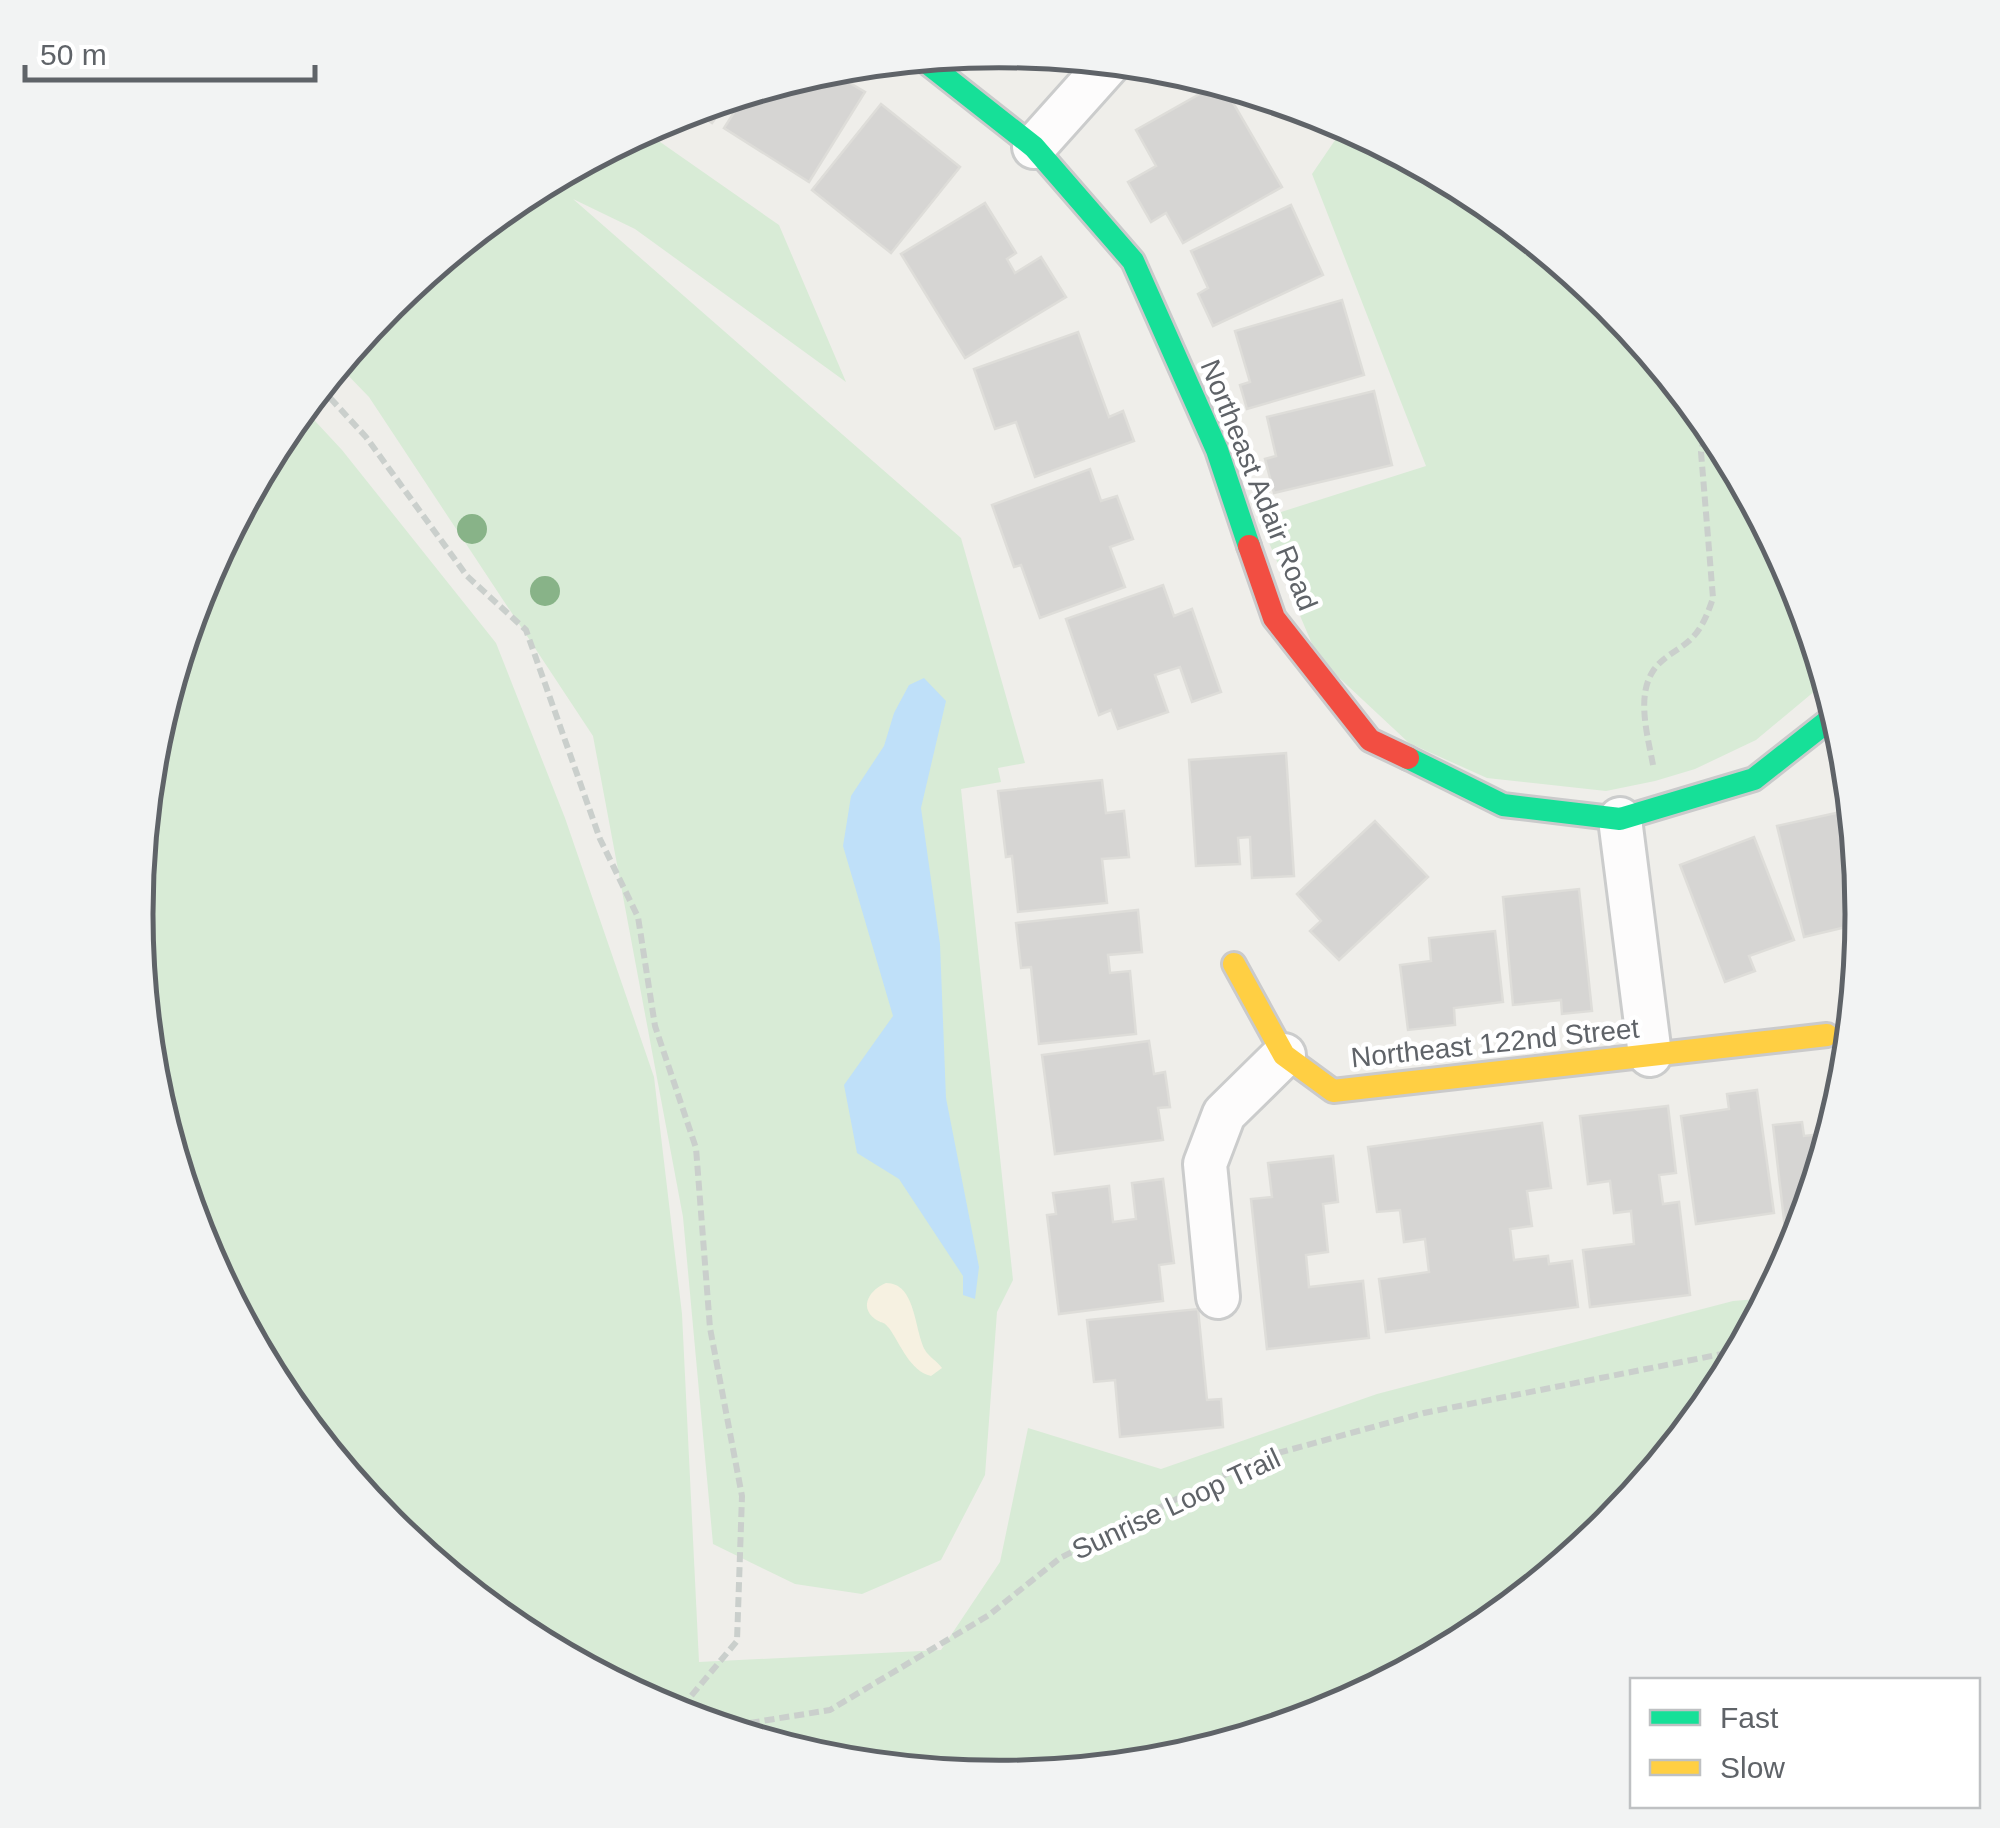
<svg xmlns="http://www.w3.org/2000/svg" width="2000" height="1828" viewBox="0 0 2000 1828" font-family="Arial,sans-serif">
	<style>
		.green { fill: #d8ebd6 }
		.sand { fill: #f6f1e1 }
		.water { fill: #bfe0f9 }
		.building { fill: #d6d5d3; stroke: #deddd9; stroke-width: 2.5 }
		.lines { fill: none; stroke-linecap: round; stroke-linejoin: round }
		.street-casing { stroke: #cbcccc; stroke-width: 48 }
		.fast-casing { stroke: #cacacb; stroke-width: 28 }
		.slow-casing { stroke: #cacacb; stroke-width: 28 }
		.jam-casing { stroke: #cacacb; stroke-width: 28 }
		.path { stroke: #cacfcc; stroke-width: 6; stroke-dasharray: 10 5; stroke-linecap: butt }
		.street { stroke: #fdfcfc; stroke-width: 42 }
		.fast { stroke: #16e098; stroke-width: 22 }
		.slow { stroke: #ffcf43; stroke-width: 22 }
		.jam { stroke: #f24e42; stroke-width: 22 }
		.tree { fill: #88b388 }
		.labels { text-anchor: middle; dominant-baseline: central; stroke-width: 9; stroke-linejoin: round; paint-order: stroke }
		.street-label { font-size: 28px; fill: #5f6368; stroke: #fff }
		.rim { fill: none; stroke: #5f6368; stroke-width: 5 }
	</style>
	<rect width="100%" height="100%" fill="#efeeea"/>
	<g class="green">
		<polygon points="1346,124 1480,196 1611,303 1719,434 1746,486 1743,492 1753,499 1798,584 1828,680 1756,740 1695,769 1655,781 1606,791 1487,778 1409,743 1318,658 1259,519 1426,466 1312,174"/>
		<polygon points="643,130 779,225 846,382 635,229 573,199 961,538 1025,763 998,768 1001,782 961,789 1013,1280 997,1312 985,1475 941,1560 862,1594 795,1584 713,1544 683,1217 593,736 369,397 338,365 389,303 520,195"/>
		<polygon points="303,408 342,450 496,643 565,818 654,1077 682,1314 699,1662 941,1650 1000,1562 1028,1428 1161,1469 1377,1394 1733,1301 1770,1298 1718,1394 1611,1525 1480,1633 1330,1712 1168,1761 999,1778 831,1761 669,1712 520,1632 389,1525 281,1394 202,1244 152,1082 136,913 153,745 202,583 282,434"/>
	</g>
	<path class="sand" d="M886 1283C916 1283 914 1329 925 1350 928 1356 937 1361 942 1368L931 1376C910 1371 901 1345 889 1328 882 1320 884 1325 875 1319 858 1306 871 1289 886 1283Z"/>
	<polygon class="water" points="924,678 946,701 921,808 940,944 946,1098 979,1267 975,1299 963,1295 963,1276 899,1179 857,1153 844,1085 893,1016 843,846 851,796 884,746 894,713 909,685"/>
	<g class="building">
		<polygon points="1017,52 1046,55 1039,66"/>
		<polygon points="832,66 845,69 840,77 865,92 809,182 724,128 747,92"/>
		<polygon points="1221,82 1282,187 1183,243 1166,213 1151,222 1128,182 1156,166 1136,130"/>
		<polygon points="730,97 712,123 692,109"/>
		<polygon points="881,104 960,167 891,253 812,190"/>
		<polygon points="985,203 1016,253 1007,259 1015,273 1041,257 1066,297 965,358 901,254"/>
		<polygon points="1291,205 1323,275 1213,326 1198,294 1208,288 1191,251"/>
		<polygon points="1342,300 1364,375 1247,409 1240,385 1250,382 1235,331"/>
		<polygon points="1078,332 1109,417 1123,411 1134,441 1035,477 1016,422 995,429 974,369"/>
		<polygon points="1374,391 1392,465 1274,493 1265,459 1276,456 1267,417"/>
		<polygon points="1090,469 1101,501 1117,496 1133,539 1110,547 1125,587 1040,618 1021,565 1014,567 992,505"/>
		<polygon points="1163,585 1174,616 1192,609 1221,692 1192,702 1180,667 1155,675 1168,712 1118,729 1111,710 1099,715 1066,619"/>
		<polygon points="1286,753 1294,876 1252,878 1250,837 1238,838 1240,864 1196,866 1189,760"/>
		<polygon points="1102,780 1106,813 1124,811 1129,857 1102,859 1107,903 1018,912 1012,856 1006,857 998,791"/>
		<polygon points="1845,811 1850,831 1856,830 1863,923 1804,937 1777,826"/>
		<polygon points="1375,821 1428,877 1339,960 1310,931 1321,921 1297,894"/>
		<polygon points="1754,837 1794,940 1749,956 1755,971 1725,982 1680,865"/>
		<polygon points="1579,889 1592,1011 1562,1014 1561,1000 1513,1005 1503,897"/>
		<polygon points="1138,910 1142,952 1108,955 1110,973 1130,971 1136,1034 1039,1044 1031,967 1021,968 1016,923"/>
		<polygon points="1495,931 1503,1002 1454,1008 1455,1025 1408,1030 1400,965 1431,961 1429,938"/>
		<polygon points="1149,1041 1154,1074 1165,1072 1170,1107 1158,1108 1163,1140 1055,1154 1042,1055"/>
		<polygon points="1757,1090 1774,1213 1696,1224 1681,1116 1729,1109 1727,1094"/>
		<polygon points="1668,1106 1676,1173 1659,1175 1663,1204 1679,1202 1690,1295 1590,1307 1583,1250 1634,1244 1631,1211 1614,1213 1610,1181 1588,1184 1580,1116"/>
		<polygon points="1802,1122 1804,1136 1832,1133 1798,1245 1787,1246 1773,1125"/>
		<polygon points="1542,1123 1551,1188 1527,1191 1532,1226 1510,1229 1514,1260 1548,1256 1549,1264 1572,1261 1578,1307 1386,1332 1379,1279 1429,1272 1425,1239 1404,1242 1400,1210 1377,1212 1368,1147"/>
		<polygon points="1333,1156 1338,1202 1323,1204 1328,1252 1306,1255 1309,1287 1363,1281 1369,1338 1267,1349 1251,1199 1272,1197 1268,1163"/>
		<polygon points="1163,1179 1174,1263 1159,1265 1163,1301 1059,1314 1047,1215 1056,1214 1053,1193 1109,1186 1113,1222 1136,1219 1132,1183"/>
		<polygon points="1198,1309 1207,1400 1221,1399 1223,1427 1120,1437 1115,1380 1094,1382 1087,1320"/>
	</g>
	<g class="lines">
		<g class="street-casing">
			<g id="street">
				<polyline points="1034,147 1111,61"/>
				<polyline points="1620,819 1650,1055"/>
				<polyline points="1218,1297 1205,1164 1224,1114 1284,1055"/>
			</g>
		</g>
		<g class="fast-casing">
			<g id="fast">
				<polyline points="921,58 1034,147 1133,261 1217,450 1249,546"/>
				<polyline points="1408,758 1503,805 1620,819 1754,779 1838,713"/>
			</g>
		</g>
		<g class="slow-casing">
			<polyline id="slow" points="1234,964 1284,1055 1333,1091 1827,1035"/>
		</g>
		<g class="jam-casing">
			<polyline id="jam" points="1249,546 1274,618 1370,740 1408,758"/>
		</g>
		<g class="path">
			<polyline points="320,387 366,437 467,576 526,630 600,839 638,917 655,1026 696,1148 710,1328 742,1496 737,1641 676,1714"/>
			<path d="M1653 765C1648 737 1636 697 1653 671 1663 656 1678 651 1690 640 1702 629 1708 613 1713 598L1701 452 1705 434 1711 426"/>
			<polyline points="705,1723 737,1725 830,1710 989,1615 1060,1558 1256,1459 1424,1413 1742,1350"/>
		</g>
		<use href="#street" class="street"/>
		<use href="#fast" class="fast"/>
		<use href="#slow" class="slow"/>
		<use href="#jam" class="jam"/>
	</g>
	<g class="tree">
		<circle cx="472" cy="529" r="15"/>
		<circle cx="545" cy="591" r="15"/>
	</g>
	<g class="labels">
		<g class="street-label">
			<text transform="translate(1259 485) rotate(68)">Northeast Adair Road</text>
			<text transform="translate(1495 1043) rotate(-6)">Northeast 122nd Street</text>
			<text transform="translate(1176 1504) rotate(-25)">Sunrise Loop Trail</text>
		</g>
	</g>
	<path d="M0 0H2000V1828H0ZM153 914a846 846 0 1 1 1692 0a846 846 0 1 1-1692 0Z" fill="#f2f3f3" fill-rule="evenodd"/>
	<path class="rim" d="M153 914a846 846 0 1 1 1692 0a846 846 0 1 1-1692 0Z"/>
	<rect x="1630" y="1678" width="350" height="130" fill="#ffffff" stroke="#bfc1c3" stroke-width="2.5"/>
	<rect x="1650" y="1710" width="50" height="15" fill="#16e098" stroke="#bfc1c3" stroke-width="2.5"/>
	<text x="1720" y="1728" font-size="30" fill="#5f6368">Fast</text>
	<rect x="1650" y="1760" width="50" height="15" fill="#ffcf43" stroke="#bfc1c3" stroke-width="2.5"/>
	<text x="1720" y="1778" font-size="30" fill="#5f6368">Slow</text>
	<path d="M25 65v15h290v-15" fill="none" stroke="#5f6368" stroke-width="5"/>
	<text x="40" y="65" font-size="30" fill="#5f6368" stroke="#ffffff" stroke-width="8" paint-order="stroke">50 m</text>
</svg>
